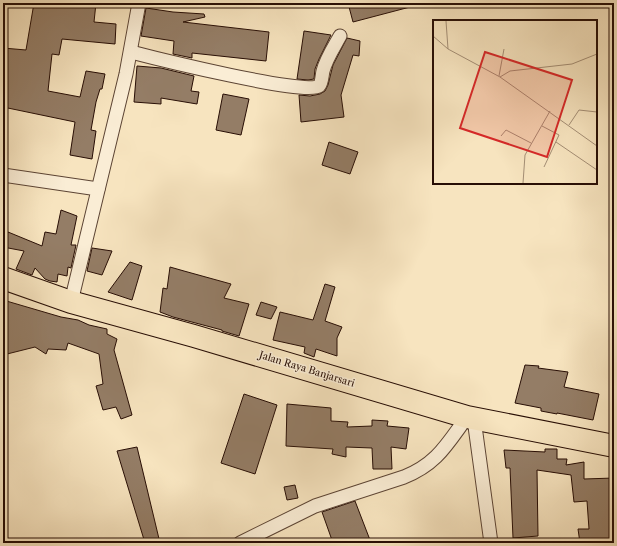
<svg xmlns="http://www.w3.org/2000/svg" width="617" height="546" viewBox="0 0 617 546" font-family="'Libre Caslon Text',serif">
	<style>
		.building { fill: #947d66; stroke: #280e05 }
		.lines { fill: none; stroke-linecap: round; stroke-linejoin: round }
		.street-casing { stroke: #5c4434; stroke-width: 15 }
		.highway-casing { stroke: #280e05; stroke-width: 24 }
		.street { stroke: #faedd5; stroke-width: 13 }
		.highway { stroke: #f7e4bf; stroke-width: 22 }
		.labels { text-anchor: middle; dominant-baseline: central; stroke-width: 3; stroke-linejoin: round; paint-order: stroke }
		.street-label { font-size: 10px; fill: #280e05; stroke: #faedd5 }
		.inset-road { fill: none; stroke: #a48e75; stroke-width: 1 }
		.view { fill: #d62828; fill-opacity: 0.15; stroke: #d62828; stroke-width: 2 }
		.inset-edge { fill: none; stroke: #280e05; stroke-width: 2 }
	</style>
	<rect width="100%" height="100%" fill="#f7e4bf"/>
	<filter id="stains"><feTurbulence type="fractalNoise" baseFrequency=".005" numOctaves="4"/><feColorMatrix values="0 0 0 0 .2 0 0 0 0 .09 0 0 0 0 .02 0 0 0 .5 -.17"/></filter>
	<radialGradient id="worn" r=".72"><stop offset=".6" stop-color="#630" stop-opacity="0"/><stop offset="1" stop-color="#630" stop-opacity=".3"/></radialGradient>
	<g class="building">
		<polygon points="34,3 96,3 94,22 116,24 115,44 62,39 59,55 52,54 48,91 80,97 86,71 105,74 102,89 100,89 96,102 91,130 96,131 92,159 70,155 75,122 3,107 3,48 26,50"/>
		<polygon points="348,3 409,3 410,7 353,22"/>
		<polygon points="146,8 173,12 204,14 205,17 183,22 269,32 266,61 192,53 192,58 173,54 174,41 141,36"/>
		<polygon points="304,31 331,35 319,59 315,69 314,79 308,80 297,79"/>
		<polygon points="347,38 360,41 359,56 353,55 341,95 344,117 301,122 299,95 310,96 320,94 325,91 328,85 333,65"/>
		<polygon points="137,66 161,68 194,76 191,91 199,92 197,104 161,98 161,104 134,102"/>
		<polygon points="223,94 249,99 241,135 216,130"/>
		<polygon points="329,142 358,152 350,174 322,165"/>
		<polygon points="61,210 77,216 71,245 76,245 71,268 68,267 67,276 58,274 57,282 50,281 45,279 35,268 32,275 16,269 24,251 3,247 8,232 42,246 45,232 56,234"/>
		<polygon points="92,248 112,251 102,275 87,271"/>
		<polygon points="130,262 142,266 132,300 108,292"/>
		<polygon points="170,267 184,271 231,284 224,298 249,304 239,336 222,331 222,330 173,317 160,312 163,288 167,289"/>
		<polygon points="325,284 335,287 325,321 342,327 337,338 337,356 316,349 314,357 304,353 305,347 273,340 280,312 313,320"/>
		<polygon points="3,300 61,317 78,320 89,325 107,329 107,334 117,339 114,350 132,415 121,419 116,407 103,410 96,386 103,384 99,354 68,343 66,350 48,349 46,354 35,347 3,355"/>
		<polygon points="261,302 277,307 271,319 256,315"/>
		<polygon points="525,365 539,366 538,368 568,372 564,387 599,394 593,420 557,413 557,414 541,411 541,408 515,403"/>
		<polygon points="244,394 277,405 255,474 221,463"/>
		<polygon points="287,404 331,408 331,421 348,422 347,427 372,426 372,420 388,421 387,426 409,428 406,449 391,447 392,469 373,469 372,448 346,447 346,457 332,454 333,449 286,446"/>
		<polygon points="137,447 160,543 145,543 117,451"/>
		<polygon points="545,449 557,449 557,459 567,459 566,465 584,462 584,479 614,478 614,543 580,543 578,529 589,529 587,501 574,502 571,475 537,470 538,536 513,538 510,468 506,468 504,450 545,452"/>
		<polygon points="295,485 298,498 287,500 284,487"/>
		<polygon points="355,501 370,540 363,543 333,543 322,512"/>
	</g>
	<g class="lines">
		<g class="street-casing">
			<g id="street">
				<path d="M131 52C154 58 307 96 319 86 322 83 322 75 323 71 326 59 334 47 340 36"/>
				<polyline points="3,175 98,189"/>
				<polyline points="71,302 126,74 139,3"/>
				<polyline points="474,419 491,543"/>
				<path d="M240 543 315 506 404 477C437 464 447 444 467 417"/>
			</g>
		</g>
		<g class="highway-casing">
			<polyline id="highway" points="3,278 71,302 194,336 467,417 614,446"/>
		</g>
		<use href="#street" class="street"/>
		<use href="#highway" class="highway"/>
	</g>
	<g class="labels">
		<g class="street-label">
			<text transform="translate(307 369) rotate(17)">Jalan Raya Banjarsari</text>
		</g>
	</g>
	<g transform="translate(433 20)">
		<rect width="164" height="164" fill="#f7e4bf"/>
		<path class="inset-road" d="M13 1 15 29M0 16 15 29 67 57 164 126M66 56 71 29M67 57 77 51 139 44 164 34M136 105 146 90 164 92M109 106 126 115 111 147M68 116 73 110 98 123M123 122 164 150M90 163 92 135 117 91"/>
		<path class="view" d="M52 32 139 60 114 137 27 108Z"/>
		<rect width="164" height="164" class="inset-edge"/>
	</g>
	<rect width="617" height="546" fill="none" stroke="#f7e4bf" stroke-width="16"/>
	<rect x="4" y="4" width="609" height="538" fill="none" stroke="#280e05" stroke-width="2"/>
	<rect x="8" y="8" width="601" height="530" fill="none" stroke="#280e05"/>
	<rect width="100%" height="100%" filter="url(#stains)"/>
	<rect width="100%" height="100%" fill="url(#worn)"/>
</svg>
